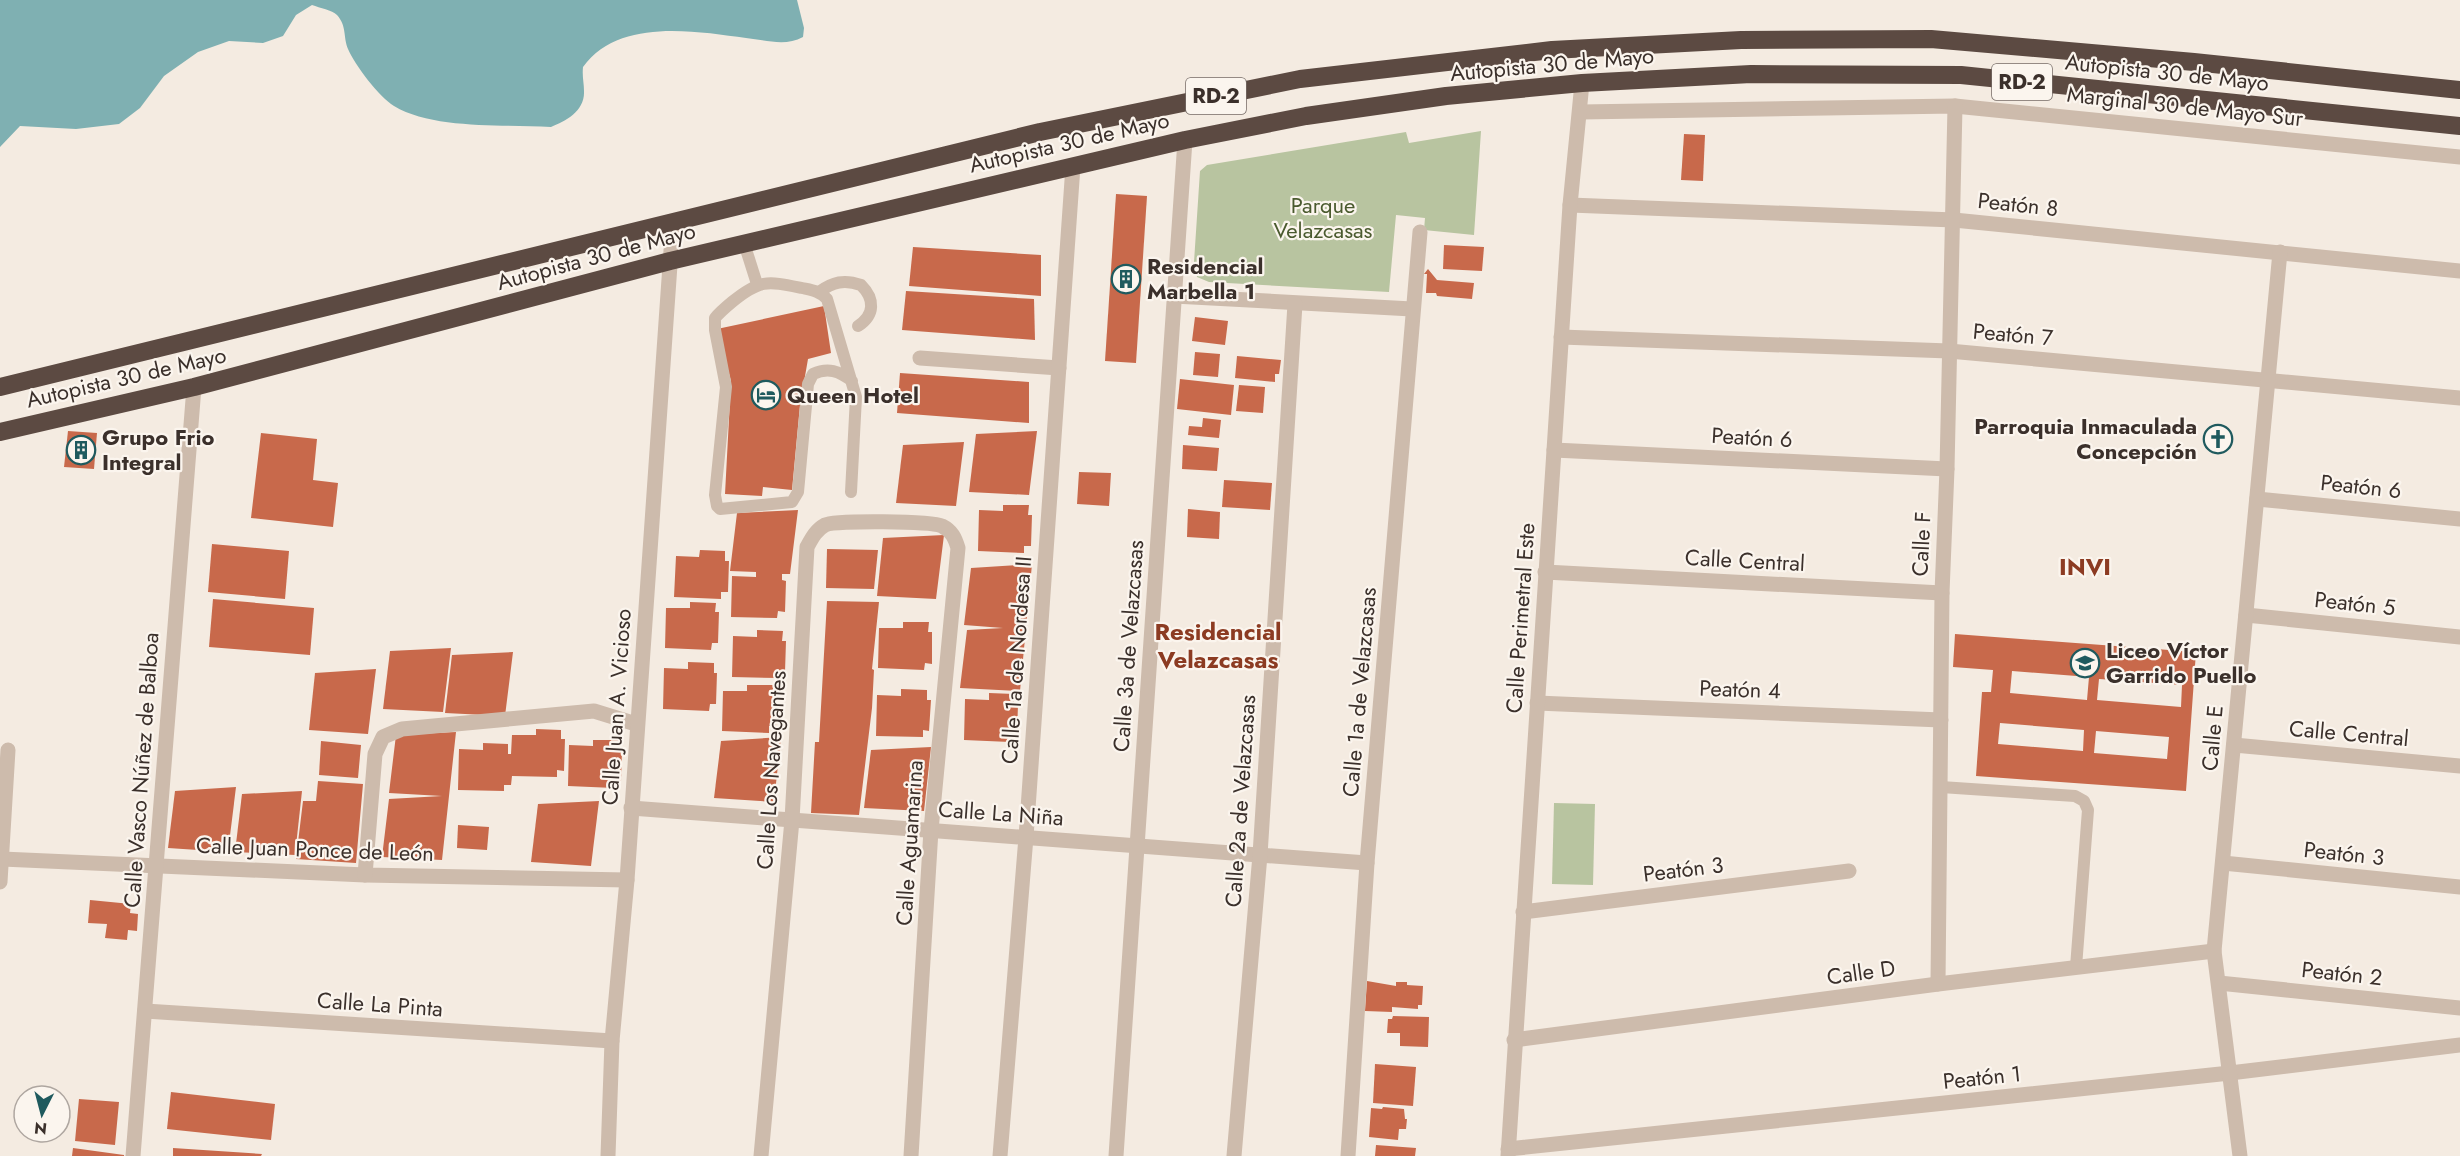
<svg xmlns="http://www.w3.org/2000/svg" width="2460" height="1156" viewBox="0 0 2460 1156" font-family="Jost,sans-serif">
	<style>
		.green { fill: #b8c4a0 }
		.water { fill: #7fb0b2 }
		.building { fill: #c8694b; fill-rule: evenodd }
		.lines { fill: none; stroke-linecap: round; stroke-linejoin: round }
		.lane { stroke: #cdbbac; stroke-width: 12 }
		.street { stroke: #cdbbac; stroke-width: 15 }
		.highway { stroke: #5c4a42; stroke-width: 18 }
		.labels { text-anchor: middle; dominant-baseline: central; stroke-width: 4.5; stroke-linejoin: round; paint-order: stroke }
		.shield { fill: #fbf5ee; stroke: #756b66; stroke-width: 1.5 }
		.shield-label { font-size: 21px; font-weight: bold; fill: #3b302b }
		.street-label { font-size: 22px; fill: #3b302b; stroke: #fbf5ee }
		.park-label { font-size: 22px; fill: #4a5a2e; stroke: #fbf5ee }
		.poi-label { font-size: 22px; font-weight: bold; fill: #3b302b; stroke: #fbf5ee; text-anchor: start }
		.neighbourhood-label { font-size: 24px; font-weight: bold; fill: #8c3b22; stroke: #fbf5ee }
	</style>
	<rect width="100%" height="100%" fill="#f4ebe1"/>
	<g class="green">
		<polygon points="1481,131 1474,235 1424,230 1425,218 1396,215 1389,292 1209,282 1197,277 1194,262 1200,171 1207,165 1406,132 1409,143"/>
		<polygon points="1554,803 1595,804 1593,885 1552,884"/>
	</g>
	<path class="water" d="M0 0H797L804 28 803 37C785 47 766 40 746 38 693 31 619 18 583 67 582 76 584 83 584 91 585 111 566 121 551 127 504 124 434 130 394 106 379 97 355 65 348 49 343 37 347 26 337 15 332 10 320 8 312 5L296 15 283 36 263 43 229 41 198 52 164 76 140 108 119 124 76 129 20 126 0 147Z"/>
	<g class="building">
		<polygon points="1684,134 1705,135 1703,181 1681,180"/>
		<polygon points="1116,194 1147,196 1136,363 1105,361"/>
		<polygon points="1444,245 1484,247 1482,271 1443,269"/>
		<polygon points="913,247 1041,255 1041,296 909,286"/>
		<polygon points="1428,269 1437,280 1474,283 1472,299 1437,296 1436,293 1426,293 1427,274 1424,274"/>
		<polygon points="906,291 1034,299 1035,340 902,330"/>
		<polygon points="824,306 831,353 808,359 800,405 792,490 763,487 762,496 725,494 731,381 717,329"/>
		<polygon points="1195,317 1228,321 1225,345 1192,341"/>
		<polygon points="1195,352 1220,354 1218,377 1193,375"/>
		<polygon points="1237,356 1281,360 1279,374 1275,374 1275,382 1235,378"/>
		<polygon points="900,373 1029,382 1029,423 897,413"/>
		<polygon points="1180,379 1234,385 1231,415 1177,409"/>
		<polygon points="1239,385 1265,387 1263,413 1236,411"/>
		<polygon points="1203,418 1221,420 1219,438 1188,435 1189,426 1202,427"/>
		<polygon points="68,431 97,433 94,469 64,467"/>
		<polygon points="1037,431 1029,495 969,492 976,434"/>
		<polygon points="261,433 317,439 313,480 338,483 333,527 251,518"/>
		<polygon points="964,442 956,506 896,503 903,445"/>
		<polygon points="1183,445 1219,448 1217,471 1182,469"/>
		<polygon points="1079,472 1111,473 1109,506 1077,504"/>
		<polygon points="1224,480 1272,483 1270,510 1222,507"/>
		<polygon points="1003,505 1029,505 1028,515 1032,515 1031,546 1024,546 1024,553 978,551 979,510 1003,511"/>
		<polygon points="1188,509 1220,512 1219,539 1187,537"/>
		<polygon points="798,510 790,574 782,574 782,580 786,581 785,612 778,611 777,618 731,617 732,576 756,577 756,572 730,571 737,513"/>
		<polygon points="944,535 936,599 877,596 883,538"/>
		<polygon points="212,544 289,551 285,599 208,592"/>
		<polygon points="827,549 878,550 874,589 826,588"/>
		<polygon points="700,550 725,551 725,561 729,561 728,592 721,592 721,599 674,597 676,556 699,557"/>
		<polygon points="1032,564 1020,691 960,688 967,630 1003,628 964,625 971,568"/>
		<polygon points="213,599 314,608 310,655 209,647"/>
		<polygon points="827,601 879,602 872,669 874,670 872,708 859,815 811,813 815,742 819,742"/>
		<polygon points="690,602 716,603 715,612 719,612 718,643 712,643 711,650 665,648 666,608 690,608"/>
		<polygon points="903,622 929,622 928,632 932,632 932,664 925,663 924,670 878,668 879,628 903,628"/>
		<polygon points="757,630 783,631 782,641 786,641 785,672 778,671 778,678 732,677 733,636 757,637"/>
		<path d="M1955 634 2196 652 2186 791 1976 776 1982 692H1991L1993 670 1953 667ZM2012 671 2089 677 2087 700 2010 693ZM2099 679 2182 685 2181 707 2097 700ZM2000 723 2084 730 2083 751 1998 744ZM2096 731 2169 737 2167 759 2094 753Z"/>
		<polygon points="451,648 443,712 383,709 390,651"/>
		<polygon points="513,652 505,716 445,713 452,655"/>
		<polygon points="688,662 714,663 714,673 717,673 716,704 710,704 709,711 663,709 664,668 688,669"/>
		<polygon points="376,669 368,734 309,730 315,673"/>
		<polygon points="747,685 773,685 773,695 777,695 776,726 769,726 769,733 722,731 723,691 747,691"/>
		<polygon points="901,689 927,690 927,700 931,700 929,731 923,730 923,737 876,736 877,695 901,696"/>
		<polygon points="989,693 1014,694 1014,704 1018,704 1017,735 1010,735 1010,742 964,740 965,699 989,700"/>
		<polygon points="536,729 561,730 561,739 565,739 564,771 557,770 557,777 512,776 511,785 504,785 504,791 458,790 459,749 483,750 483,743 508,744 508,754 511,754 512,735 536,735"/>
		<polygon points="456,732 442,860 382,857 389,799 442,796 389,793 396,735"/>
		<polygon points="781,737 774,802 714,798 721,741"/>
		<polygon points="593,740 618,740 618,750 622,750 621,781 615,781 614,788 568,786 569,745 593,746"/>
		<polygon points="321,741 361,745 358,778 319,775"/>
		<polygon points="931,747 924,811 864,808 871,750"/>
		<polygon points="318,781 363,784 356,863 296,859 303,801 316,801"/>
		<polygon points="236,787 228,852 168,848 175,791"/>
		<polygon points="302,791 295,855 235,852 242,794"/>
		<polygon points="599,801 591,866 531,862 538,804"/>
		<polygon points="458,825 489,827 487,850 457,848"/>
		<polygon points="90,900 131,904 130,913 138,914 137,931 128,930 127,940 105,938 107,924 88,923"/>
		<polygon points="1367,981 1396,986 1396,982 1407,982 1407,985 1423,986 1422,1005 1418,1005 1418,1009 1392,1007 1392,1012 1365,1011"/>
		<polygon points="1393,1016 1429,1017 1428,1047 1400,1046 1400,1033 1387,1033 1388,1019 1392,1019"/>
		<polygon points="1375,1064 1416,1067 1413,1106 1373,1103"/>
		<polygon points="171,1092 275,1104 271,1140 167,1129"/>
		<polygon points="79,1099 119,1102 115,1145 75,1141"/>
		<polygon points="1383,1107 1404,1109 1405,1119 1407,1119 1406,1129 1399,1129 1398,1140 1369,1137 1371,1108 1382,1109"/>
		<polygon points="1376,1145 1416,1148 1415,1156 1375,1156"/>
		<polygon points="73,1148 124,1155 124,1156 72,1156"/>
		<polygon points="173,1148 262,1154 261,1156 173,1156"/>
	</g>
	<g class="lines">
		<g class="lane">
			<polyline points="744,243 757,284"/>
			<path d="M819 292C833 282 844 279 861 285 875 299 875 315 858 326"/>
			<path d="M851 492 856 397 827 299C820 291 811 290 802 288 767 281 760 279 732 302 726 307 720 312 715 318V330L726 387 715 495 717 506 720 509 792 502 798 492 808 384 813 374C828 367 839 371 852 381"/>
			<polyline points="1941,787 2075,796 2084,801 2088,810 2076,967"/>
		</g>
		<g class="street">
			<polyline points="1581,112 1955,106 2460,157"/>
			<polyline points="1570,205 1954,220 2460,271"/>
			<polyline points="1174,296 1412,309"/>
			<polyline points="1561,337 1949,351 2460,398"/>
			<polyline points="920,358 1059,368"/>
			<polyline points="1554,450 1947,469"/>
			<polyline points="2257,499 2460,519"/>
			<polyline points="1545,572 1942,593"/>
			<polyline points="2246,615 2460,637"/>
			<polyline points="1537,703 1941,720"/>
			<polyline points="2234,745 2460,766"/>
			<polyline points="631,808 1367,863"/>
			<polyline points="2,859 365,875 627,880"/>
			<polyline points="2223,863 2460,887"/>
			<polyline points="365,875 375,754 383,737 402,729 594,711 636,724"/>
			<polyline points="0,882 8,750"/>
			<polyline points="1523,912 1849,871"/>
			<polyline points="2219,983 2460,1008"/>
			<polyline points="1938,984 1942,593 1947,469 1955,106"/>
			<polyline points="145,1011 612,1041"/>
			<polyline points="1514,1040 1938,984 2214,951"/>
			<polyline points="1508,1149 2230,1073 2460,1045"/>
			<polyline points="133,1156 194,387"/>
			<polyline points="608,1156 612,1041 627,880 673,222"/>
			<path d="M761 1156 792 820 807 547C812 538 816 530 825 525 835 520 931 521 942 526 952 531 955 538 958 548L931 830 911 1156"/>
			<polyline points="1000,1156 1026,837 1073,166"/>
			<polyline points="1116,1156 1185,140"/>
			<polyline points="1234,1156 1260,855 1295,304"/>
			<polyline points="1348,1156 1367,863 1420,232"/>
			<polyline points="1508,1156 1570,205 1582,83"/>
			<polyline points="2240,1156 2214,951 2280,252"/>
		</g>
		<g class="highway">
			<polyline points="0,387 1040,132 1300,79 1552,50 1741,40 1931,39 2194,62 2460,90"/>
			<polyline points="0,432 194,387 670,261 1185,140 1306,116 1446,96 1582,83 1751,74 1961,75 2460,126"/>
		</g>
	</g>
	<defs>
		<g id="building-ring" transform="scale(1.5)"><circle r="9.5" fill="#fbf5ee" stroke="#1f5a5e" stroke-width="1.5"/><path d="M-4-6H4V6H1V3H-1V6H-4ZM-2.5-4.3h1.7v1.8h-1.7ZM.8-4.3h1.7v1.8H.8ZM-2.5-1h1.7V.8h-1.7ZM.8-1h1.7V.8H.8Z" fill="#1f5a5e"/></g>
		<g id="hotel-ring" transform="scale(1.5)"><circle r="9.5" fill="#fbf5ee" stroke="#1f5a5e" stroke-width="1.5"/><path d="M-6-4.5h1.5V1H6V5H4.5V3h-9V5H-6ZM-4 0a1.8 1.8 0 1 1 3.6 0ZM.5 0V-2.5h3Q6-2.5 6 0Z" fill="#1f5a5e"/></g>
		<g id="church-ring" transform="scale(1.5)"><circle r="9.5" fill="#fbf5ee" stroke="#1f5a5e" stroke-width="1.5"/><path d="M-1.2-6h2.4v3.5h3.3v2.4h-3.3V6h-2.4V-.1h-3.3v-2.4h3.3Z" fill="#1f5a5e"/></g>
		<g id="school-ring" transform="scale(1.5)"><circle r="9.5" fill="#fbf5ee" stroke="#1f5a5e" stroke-width="1.5"/><path d="M0-5L7-2L0 1L-7-2ZM-4 1L0 2.5L4 1V4Q0 6-4 4Z" fill="#1f5a5e"/></g>
	</defs>
	<g fill-rule="evenodd">
		<use href="#building-ring" x="1126" y="279"/>
		<use href="#hotel-ring" x="766" y="395"/>
		<use href="#church-ring" x="2218" y="439"/>
		<use href="#building-ring" x="81" y="450"/>
		<use href="#school-ring" x="2085" y="663"/>
	</g>
	<g class="labels">
		<g class="shield">
			<rect x="1992" y="64" width="60" height="36" rx="4.5"/>
			<rect x="1186" y="78" width="60" height="36" rx="4.5"/>
		</g>
		<g class="shield-label">
			<text x="2022" y="82">RD-2</text>
			<text x="1216" y="96">RD-2</text>
		</g>
		<g class="street-label">
			<text transform="translate(1552 64) rotate(-5)">Autopista 30 de Mayo</text>
			<text transform="translate(2167 72) rotate(6)">Autopista 30 de Mayo</text>
			<text transform="translate(2185 106) rotate(6)">Marginal 30 de Mayo Sur</text>
			<text transform="translate(1069 142) rotate(-13)">Autopista 30 de Mayo</text>
			<text transform="translate(2018 204) rotate(6)">Peatón 8</text>
			<text transform="translate(596 256) rotate(-15)">Autopista 30 de Mayo</text>
			<text transform="translate(2013 334) rotate(5)">Peatón 7</text>
			<text transform="translate(126 377) rotate(-13)">Autopista 30 de Mayo</text>
			<text transform="translate(1752 437) rotate(3)">Peatón 6</text>
			<text transform="translate(2361 486) rotate(6)">Peatón 6</text>
			<text transform="translate(1921 544) rotate(-87)">Calle F</text>
			<text transform="translate(1745 560) rotate(3)">Calle Central</text>
			<text transform="translate(2355 603) rotate(6)">Peatón 5</text>
			<text transform="translate(1520 618) rotate(-86)">Calle Perimetral Este</text>
			<text transform="translate(1128 646) rotate(-86)">Calle 3a de Velazcasas</text>
			<text transform="translate(1016 660) rotate(-86)">Calle 1a de Nordesa II</text>
			<text transform="translate(1740 689) rotate(2)">Peatón 4</text>
			<text transform="translate(1359 692) rotate(-85)">Calle 1a de Velazcasas</text>
			<text transform="translate(616 707) rotate(-86)">Calle Juan A. Vicioso</text>
			<text transform="translate(2349 733) rotate(5)">Calle Central</text>
			<text transform="translate(2212 738) rotate(-85)">Calle E</text>
			<text transform="translate(141 770) rotate(-86)">Calle Vasco Núñez de Balboa</text>
			<text transform="translate(771 770) rotate(-86)">Calle Los Navegantes</text>
			<text transform="translate(1240 801) rotate(-86)">Calle 2a de Velazcasas</text>
			<text transform="translate(1001 813) rotate(4)">Calle La Niña</text>
			<text transform="translate(909 843) rotate(-86)">Calle Aguamarina</text>
			<text transform="translate(315 849) rotate(2)">Calle Juan Ponce de León</text>
			<text transform="translate(2344 853) rotate(6)">Peatón 3</text>
			<text transform="translate(1683 869) rotate(-7)">Peatón 3</text>
			<text transform="translate(1861 972) rotate(-8)">Calle D</text>
			<text transform="translate(2342 973) rotate(6)">Peatón 2</text>
			<text transform="translate(380 1004) rotate(4)">Calle La Pinta</text>
			<text transform="translate(1982 1077) rotate(-6)">Peatón 1</text>
		</g>
		<g class="park-label">
			<text x="1323" y="205">Parque<tspan x="1323" dy="25">Velazcasas</tspan></text>
		</g>
		<g class="poi-label">
			<text x="1147" y="266">Residencial<tspan x="1147" dy="25">Marbella 1</tspan></text>
			<text x="787" y="395">Queen Hotel</text>
			<text x="2197" y="426" text-anchor="end">Parroquia Inmaculada<tspan x="2197" dy="25">Concepción</tspan></text>
			<text x="102" y="437">Grupo Frio<tspan x="102" dy="25">Integral</tspan></text>
			<text x="2106" y="650">Liceo Víctor<tspan x="2106" dy="25">Garrido Puello</tspan></text>
		</g>
		<g class="neighbourhood-label">
			<text x="2085" y="566">INVI</text>
			<text x="1218" y="631">Residencial<tspan x="1218" dy="28">Velazcasas</tspan></text>
		</g>
	</g>
	<g transform="translate(42 1114) rotate(186)"><circle r="28" fill="#fbf5ee" stroke="#aea6a0" stroke-width="1.5"/>
	<path d="M0-4.5L10 22L0 15L-10 22Z" fill="#1f5a5e"/>
	<text y="-9" font-size="16" font-weight="bold" text-anchor="middle" fill="#3b302b">N</text>
	</g>
</svg>
